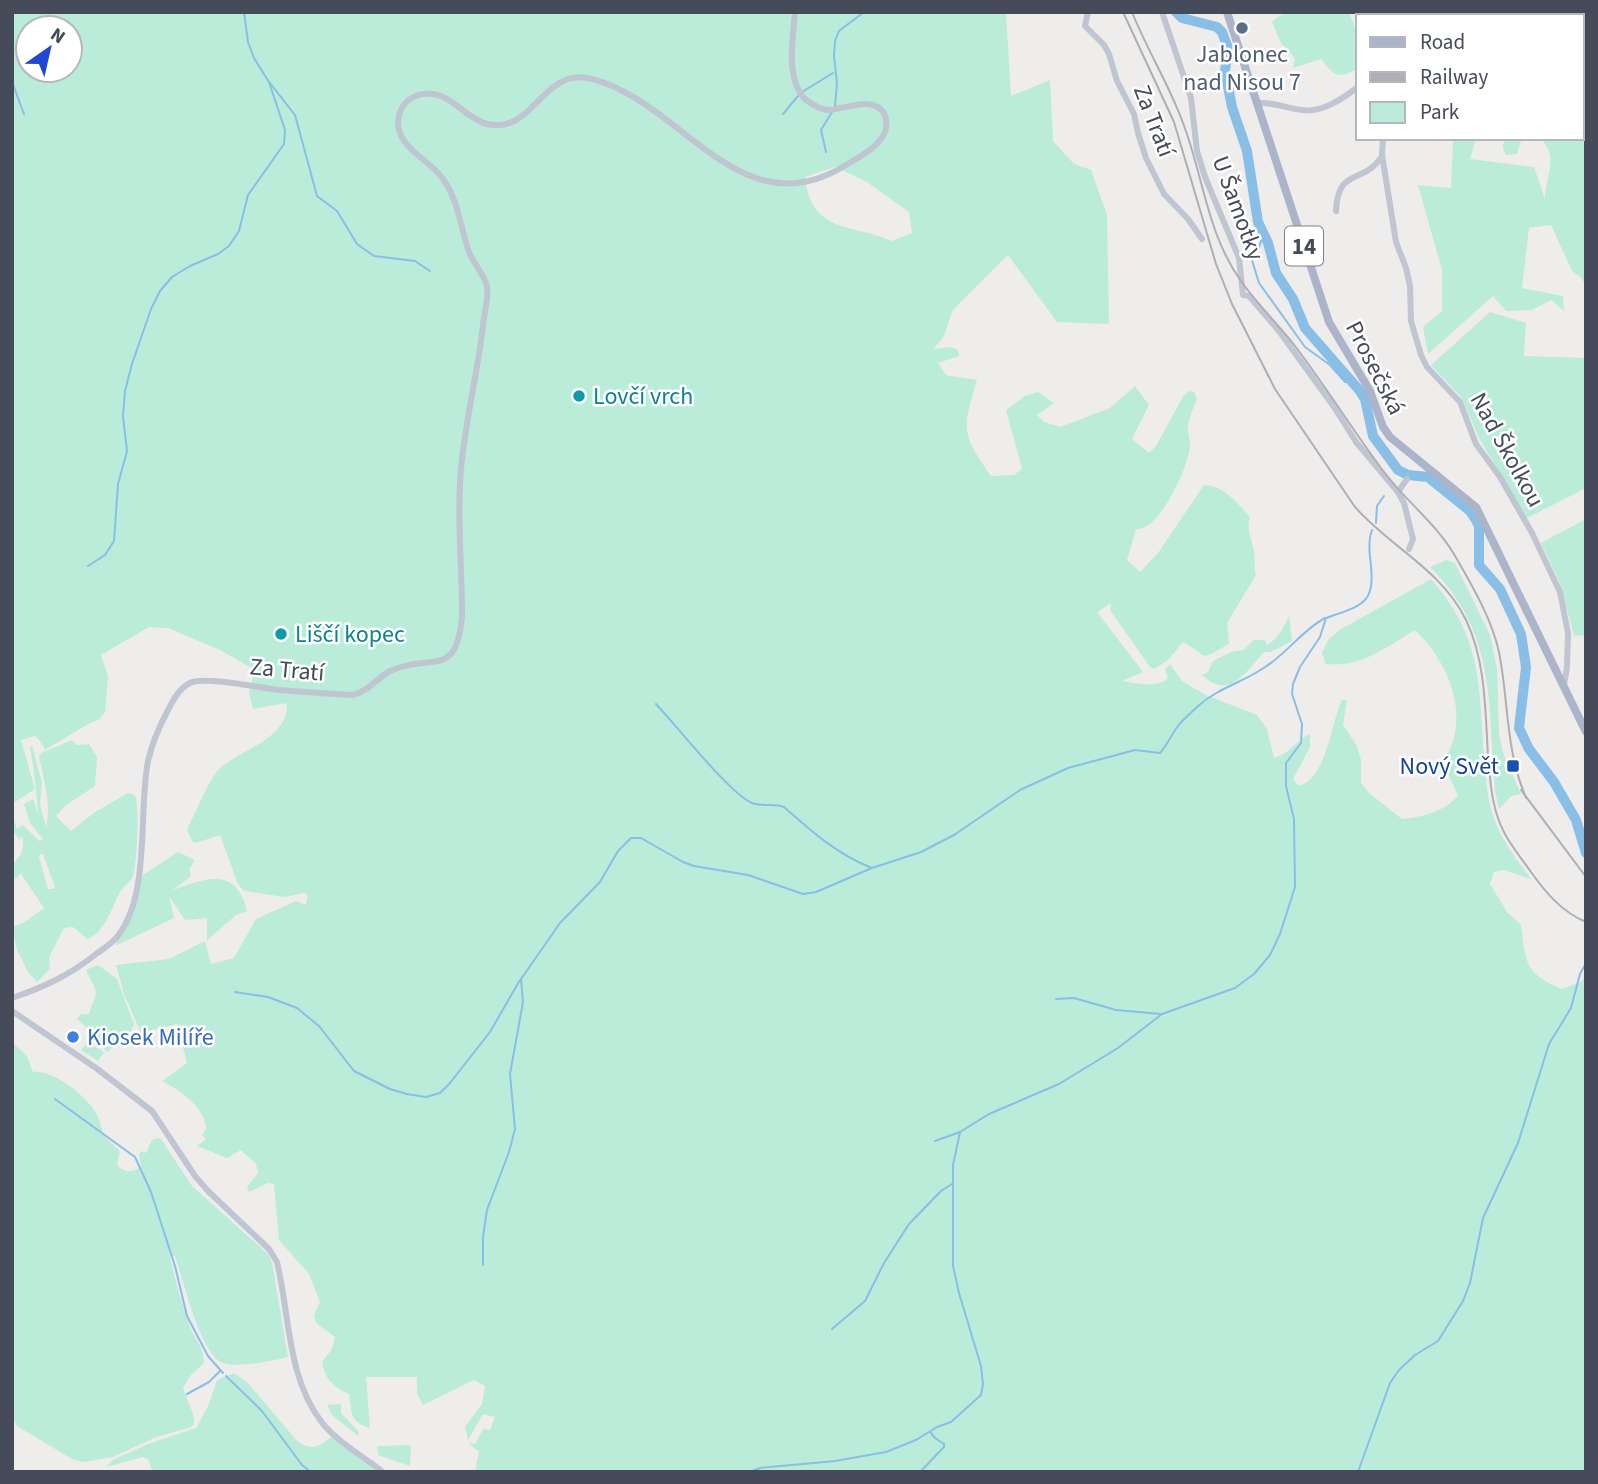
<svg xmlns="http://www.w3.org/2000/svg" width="1598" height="1484" viewBox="0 0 1598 1484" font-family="'Source Sans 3',sans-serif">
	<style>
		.green { fill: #bbecd9; fill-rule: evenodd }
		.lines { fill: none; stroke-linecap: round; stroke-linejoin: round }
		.stream { stroke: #89bee7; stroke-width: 2 }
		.river { stroke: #89bee7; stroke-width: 10 }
		.minor { stroke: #bfc5d1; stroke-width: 6 }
		.major { stroke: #acb4ca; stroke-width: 8 }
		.tram { stroke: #aeafb6; stroke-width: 2 }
		.rail { stroke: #aeafb6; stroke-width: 2 }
		.service-dot { fill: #5c6f8a; stroke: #fff; stroke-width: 2.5 }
		.culture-dot { fill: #0f9aa8; stroke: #fff; stroke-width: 2.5 }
		.transit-dot { fill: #1a4fb4; stroke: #fff; stroke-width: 2.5 }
		.shop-dot { fill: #3f7fe0; stroke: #fff; stroke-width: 2.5 }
		.labels { text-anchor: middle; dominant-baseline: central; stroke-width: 5; stroke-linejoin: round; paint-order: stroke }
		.shield { fill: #fff; stroke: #7d818a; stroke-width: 2 }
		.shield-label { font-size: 23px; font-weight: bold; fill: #454b58 }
		.service-label { font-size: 24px; fill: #4e5e75; stroke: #fff }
		.street-label { font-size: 24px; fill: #454b58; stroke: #fff }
		.culture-label { font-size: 24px; fill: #0d838f; stroke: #fff; text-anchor: start }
		.transit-label { font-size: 24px; fill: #164399; stroke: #fff; text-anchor: end }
		.shop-label { font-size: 24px; fill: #366cbe; stroke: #fff; text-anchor: start }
	</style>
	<rect width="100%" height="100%" fill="#efecec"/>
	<g class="green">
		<path d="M12 12H1006L1011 96 1050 80 1053 141 1074 164 1091 170 1107 215 1109 324 1057 322 1008 255 953 310 943 338 933 349 951 347 958 350 959 356 938 363 946 375 977 380C962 430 961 433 991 476L1014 475 1022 469 1006 410 1025 396 1038 392 1054 403 1037 415 1044 422 1060 427 1110 408 1135 386 1149 405 1132 439 1149 453 1156 446 1184 395 1189 391 1194 392 1197 399C1194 407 1189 417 1188 425 1187 435 1192 442 1189 452 1185 472 1159 531 1136 529L1127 560 1140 572 1158 553 1204 485C1222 485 1240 504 1250 518 1246 531 1252 538 1254 552 1255 559 1254 566 1256 575L1227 623 1229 644C1195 663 1211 656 1183 642L1168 660 1154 669 1150 667 1110 610 1111 603 1097 612 1143 672 1122 681C1137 683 1157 689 1168 678L1165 669 1170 664 1182 681 1206 695 1257 715 1267 729 1274 758C1292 752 1294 742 1310 734V747L1293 779 1299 786C1327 778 1331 722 1342 700H1347L1343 725 1357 746 1361 760V783L1369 793 1402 819C1423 817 1443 812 1458 796L1444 764C1447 754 1453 744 1455 733 1462 695 1442 656 1415 630 1386 647 1361 668 1326 664L1322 653 1328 640 1341 629 1431 579C1482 637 1479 683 1484 755 1486 773 1486 791 1491 809 1498 836 1515 857 1531 879L1504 870 1494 872 1490 884 1507 912 1521 925C1526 963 1524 973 1562 989L1581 982 1586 976V1472H475L479 1451 472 1447 469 1443 475 1444 483 1429 490 1430 495 1417 483 1414 468 1440 465 1427 482 1404 485 1386 474 1380 423 1405 417 1394V1377H366L370 1428C349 1422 352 1413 349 1394 333 1387 325 1379 322 1362L332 1349 335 1337 316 1323 314 1315 320 1302 309 1274 279 1240 274 1184 268 1183 249 1192 247 1187 258 1173 256 1164 241 1150 227 1158 197 1146 206 1139 202 1135 206 1129C206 1108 180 1090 162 1081L187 1063 177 1024 141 1033 124 994 116 965 169 959 205 941 211 964 234 958 256 919 296 901 306 905 308 895 304 893 285 897 244 891 238 884 220 835 196 843 192 841 187 830C194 816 210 777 220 768 242 749 289 738 287 703L253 709 249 692 255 670 220 650 168 628 149 627 101 655 108 677 105 712 100 719 88 724 45 750 40 741 35 736 21 740 35 789 12 804ZM28 28H70V70H28ZM835 167 867 182 909 212 912 233 892 241C851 223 811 234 805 177Z"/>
		<path d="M1288 12H1349L1358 36V68C1336 81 1334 74 1321 59L1293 68 1295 58 1281 43 1272 22 1279 16Z"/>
		<path d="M1582 83 1586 86V286L1581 277 1572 271 1551 225 1529 228 1522 288 1563 296 1564 311 1551 300 1532 310 1506 311 1493 296 1428 354 1423 327 1442 311V270L1418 185 1451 188 1453 138H1476L1470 159 1534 167 1545 199C1545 176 1560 157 1540 138H1582Z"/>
		<polygon points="1504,138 1522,138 1517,154 1506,155 1503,148"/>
		<polygon points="1490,312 1526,323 1524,356 1586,358 1586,488 1527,518 1480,440 1461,397 1431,365"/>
		<polygon points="1586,519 1586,635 1574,636 1559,581 1541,543"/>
		<path d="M1446 560 1455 563 1490 635 1497 668 1499 735 1504 756 1521 794 1511 796 1499 809 1495 791C1488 704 1497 633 1430 567Z"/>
		<path d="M1289 616 1292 641 1271 652H1264C1247 670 1230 702 1202 675L1208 672 1213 661 1231 652 1243 650 1254 640H1265L1267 645C1279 638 1283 628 1289 616Z"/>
		<path d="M72 740 76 745 89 744 97 757 95 786 66 805 56 816 71 831 95 812 128 793 135 795C140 806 137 864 133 876 131 882 124 885 120 892 112 906 105 933 87 939L73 927 64 928 49 957 50 969 37 982 28 972 17 950 12 927 23 923 44 908 21 874 27 867 12 882C12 877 11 873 12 868 16 856 24 859 23 839L20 836 21 841 12 830V813L17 829 23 825 39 841 43 839 30 823 24 804 33 799 38 813C36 790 34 769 30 747L32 745 42 783 40 805 46 827C52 805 43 778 39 756L41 753ZM40 854H43L55 887 53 889H48L39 857Z"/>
		<path d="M178 852 195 860 189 869 191 876 173 890C207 878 236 866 247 911L236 915 207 940V918L185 920 169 896 174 918 115 946 126 925 143 875Z"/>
		<path d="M98 965 117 979 134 1024 129 1036 125 1037 107 1052 95 1037 98 1036 96 1032H91L77 1019 81 1014H89C90 1008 93 1004 95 998 99 989 89 979 86 970Z"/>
		<path d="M12 1042 27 1056 33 1072C53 1069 90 1098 98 1117 101 1123 102 1133 105 1137 109 1142 116 1145 120 1152L117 1164C122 1173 134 1173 141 1166L139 1155 141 1151 146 1153 152 1140 156 1138 161 1139 192 1186 268 1254 272 1262 288 1357C274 1361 236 1368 223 1363 200 1355 183 1278 175 1256H170C175 1280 182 1304 190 1327 196 1342 204 1346 204 1363L190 1376 183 1388 194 1417V1424L191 1427 154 1438 113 1457 83 1462 72 1459 17 1426 12 1417Z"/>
		<polygon points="87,1042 104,1052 98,1061 81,1050"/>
		<path d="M234 1373 248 1383 298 1442C313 1451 319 1447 332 1436L378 1472H153L148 1459 143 1457 106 1467 113 1460 148 1444 196 1428 208 1406 217 1380Z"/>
		<polygon points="341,1404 341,1413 359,1432 358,1436 332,1415 327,1405"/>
		<polygon points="411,1445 410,1466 378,1455 377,1446"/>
	</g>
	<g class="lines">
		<g class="stream">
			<polyline points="12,82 24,114"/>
			<polyline points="270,83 295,115 317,196 337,211 357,244 374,256 415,261 430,271"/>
			<polyline points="802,92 833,73"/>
			<polyline points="835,107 837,83 834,56 835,41 839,31 864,12"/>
			<polyline points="783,114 798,96"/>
			<polyline points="826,152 821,130 832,112"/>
			<polyline points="1263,234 1259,248 1251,257 1259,283 1305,347 1330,365 1345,382 1351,380"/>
			<polyline points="1376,523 1377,506 1384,496"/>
			<polyline points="88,566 105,555 114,541 118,484 127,451 123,416 125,391 132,364 151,309 160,291 172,277 190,266 218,254 229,246 239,231 248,195 284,144 285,130 269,82 254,58 248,42 244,12"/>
			<path d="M656 704C676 725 730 794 752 803 763 807 774 803 784 807 811 831 838 855 872 868"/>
			<polyline points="235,992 268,997 297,1008 319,1026 354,1071 390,1089 407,1094 426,1097 440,1093 450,1083 490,1032 520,980"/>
			<polyline points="1056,999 1074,998 1116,1010 1161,1014"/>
			<polyline points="55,1099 135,1157 151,1192 175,1266 187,1316 208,1356 223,1373"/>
			<polyline points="935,1141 960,1132"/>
			<path d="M483 1265V1237L487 1210 509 1152 515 1129 510 1074 523 1002 521 979 560 923 600 882 618 851 631 838H641L683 862 694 866 748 875 803 894 816 892 872 868 921 852 954 835 1020 790 1068 768 1135 750 1160 753C1168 744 1171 735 1178 726 1183 719 1191 713 1197 707 1216 689 1241 683 1262 669 1286 655 1301 631 1325 618"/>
			<polyline points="832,1329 865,1301 884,1263 909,1224 941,1191 952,1184"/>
			<polyline points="226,1376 262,1411 302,1465 311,1472"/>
			<polyline points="187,1394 209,1382 220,1371"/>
			<path d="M750 1472 760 1468 835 1461 886 1452 916 1440 937 1427 951 1422 981 1395 983 1384 981 1366 959 1293 953 1266V1165L960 1132 989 1114 1059 1084 1118 1048 1162 1014 1235 988 1254 974 1270 955 1280 934 1295 887 1294 819 1286 786V763L1301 743 1302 724 1292 694 1293 684 1300 667 1320 637 1326 618C1366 604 1376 603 1370 557 1369 548 1369 538 1372 530"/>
			<polyline points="920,1472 944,1447 944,1444 935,1438 930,1432"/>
			<polyline points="1358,1472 1390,1383 1399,1370 1415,1355 1438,1341 1463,1301 1470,1283 1483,1218 1518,1143 1549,1044 1571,1008 1580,974 1586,963"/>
		</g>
		<polyline class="river" points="1176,12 1182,18 1217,27 1222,32 1228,48 1225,71 1232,107 1247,151 1258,222 1268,243 1276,273 1293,299 1305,328 1360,391 1365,399 1373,436 1398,470 1408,475 1428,477 1470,511 1476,520 1479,526 1479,565 1500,589 1521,634 1526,667 1519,728 1529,749 1554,782 1576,820 1586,853"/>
		<g class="minor">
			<polyline points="1088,12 1085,26 1104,45 1109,54 1117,81 1134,114 1138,133 1146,158 1164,194 1188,219 1202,239"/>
			<polyline points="1162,12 1191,98 1197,151 1205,177 1239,258 1243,295 1249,296 1279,331 1334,407 1356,442 1398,492 1404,503 1413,539 1409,549"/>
			<polyline points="1377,12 1378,16"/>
			<path d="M1258 103C1274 102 1286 108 1302 110 1322 113 1342 99 1358 87"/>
			<polyline points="1383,138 1382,155 1396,242 1406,268 1410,286 1411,321 1421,355 1427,367 1460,402 1476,444 1500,477 1532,533 1560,592 1568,633 1567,667 1564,685"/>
			<path d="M1336 211C1338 166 1364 185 1382 156"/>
			<polyline points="1398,492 1407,479"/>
			<path d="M12 998C44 987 70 975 96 954 103 949 111 944 117 937 151 895 138 812 148 761 152 744 159 727 167 712 173 701 178 689 190 683 205 676 260 688 279 690 304 692 329 694 353 695 369 691 377 678 390 671 431 652 457 681 462 615 462 562 456 511 462 459 467 414 478 370 483 325 484 313 489 298 487 286 484 274 473 263 469 252 460 226 459 202 443 179 429 158 389 145 400 112 403 104 409 98 418 95 447 86 463 118 487 124 533 135 542 69 588 78 681 98 739 232 846 165 859 157 879 147 885 132 887 125 887 119 884 113 872 95 846 109 829 110 821 110 813 105 806 100 785 80 793 38 795 12"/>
			<path d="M12 1011 96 1068 152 1111 195 1176 208 1191 269 1249 277 1262C290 1316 287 1379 323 1424 339 1443 364 1457 383 1472"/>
		</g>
		<polyline class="major" points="1227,12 1329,322 1370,391 1383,427 1390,437 1476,507 1586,732"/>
		<g class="tram">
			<path d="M1132 12C1147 50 1169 84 1183 123 1203 175 1207 234 1241 281 1257 304 1278 324 1295 346 1327 388 1355 434 1387 476 1410 505 1440 527 1458 561 1474 589 1492 620 1499 652 1509 703 1505 748 1526 798"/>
			<polyline points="1521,790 1586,877"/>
		</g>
		<path class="rail" d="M1123 12 1174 122 1216 264 1232 304 1275 389 1355 507C1390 547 1442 570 1466 620 1486 662 1485 710 1488 755 1490 777 1491 798 1498 818 1505 839 1519 855 1531 872 1546 893 1562 912 1586 922"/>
	</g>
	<circle class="service-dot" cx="1242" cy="28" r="7"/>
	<g class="culture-dot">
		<circle cx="579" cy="396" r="7"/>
		<circle cx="281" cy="634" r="7"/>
	</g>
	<rect class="transit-dot" x="1506" y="759" width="14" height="14" rx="3.5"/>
	<circle class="shop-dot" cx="73" cy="1037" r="7"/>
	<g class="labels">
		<rect class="shield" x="1285" y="226.5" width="38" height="39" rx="5"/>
		<g class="shield-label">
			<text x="1304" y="246">14</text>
		</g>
		<g class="service-label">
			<text x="1242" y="54">Jablonec<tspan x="1242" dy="28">nad Nisou 7</tspan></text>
		</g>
		<g class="street-label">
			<text transform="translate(1154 121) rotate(69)">Za Tratí</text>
			<text transform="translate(1238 208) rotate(70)">U Šamotky</text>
			<text transform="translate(1375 368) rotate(63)">Prosečská</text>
			<text transform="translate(1507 450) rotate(61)">Nad Školkou</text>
			<text transform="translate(287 670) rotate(5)">Za Tratí</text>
		</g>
		<g class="culture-label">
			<text x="593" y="396">Lovčí vrch</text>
			<text x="295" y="634">Liščí kopec</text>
		</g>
		<g class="transit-label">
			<text x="1499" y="766">Nový Svět</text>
		</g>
		<g class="shop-label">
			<text x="87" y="1037">Kiosek Milíře</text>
		</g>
	</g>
	<rect width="1598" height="1484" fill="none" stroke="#454b58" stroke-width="28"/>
	<rect x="1356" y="14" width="228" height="126" fill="#ffffff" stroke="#b5b7bc" stroke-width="2"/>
	<rect x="1370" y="37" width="35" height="10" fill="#acb4ca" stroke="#b5b7bc" stroke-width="2"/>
	<text x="1420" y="49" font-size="21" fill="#454b58">Road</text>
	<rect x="1370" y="72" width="35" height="10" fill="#aeafb6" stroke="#b5b7bc" stroke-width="2"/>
	<text x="1420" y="84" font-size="21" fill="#454b58">Railway</text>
	<rect x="1370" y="102" width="35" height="21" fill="#bbecd9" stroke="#b5b7bc" stroke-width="2"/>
	<text x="1420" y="119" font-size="21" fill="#454b58">Park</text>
	<g transform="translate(49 49) rotate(34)"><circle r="33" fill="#ffffff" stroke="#b5b7bc" stroke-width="2"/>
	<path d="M0-5L12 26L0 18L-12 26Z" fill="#2146d4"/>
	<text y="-10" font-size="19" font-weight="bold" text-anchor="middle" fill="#454b58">N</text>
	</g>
</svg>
